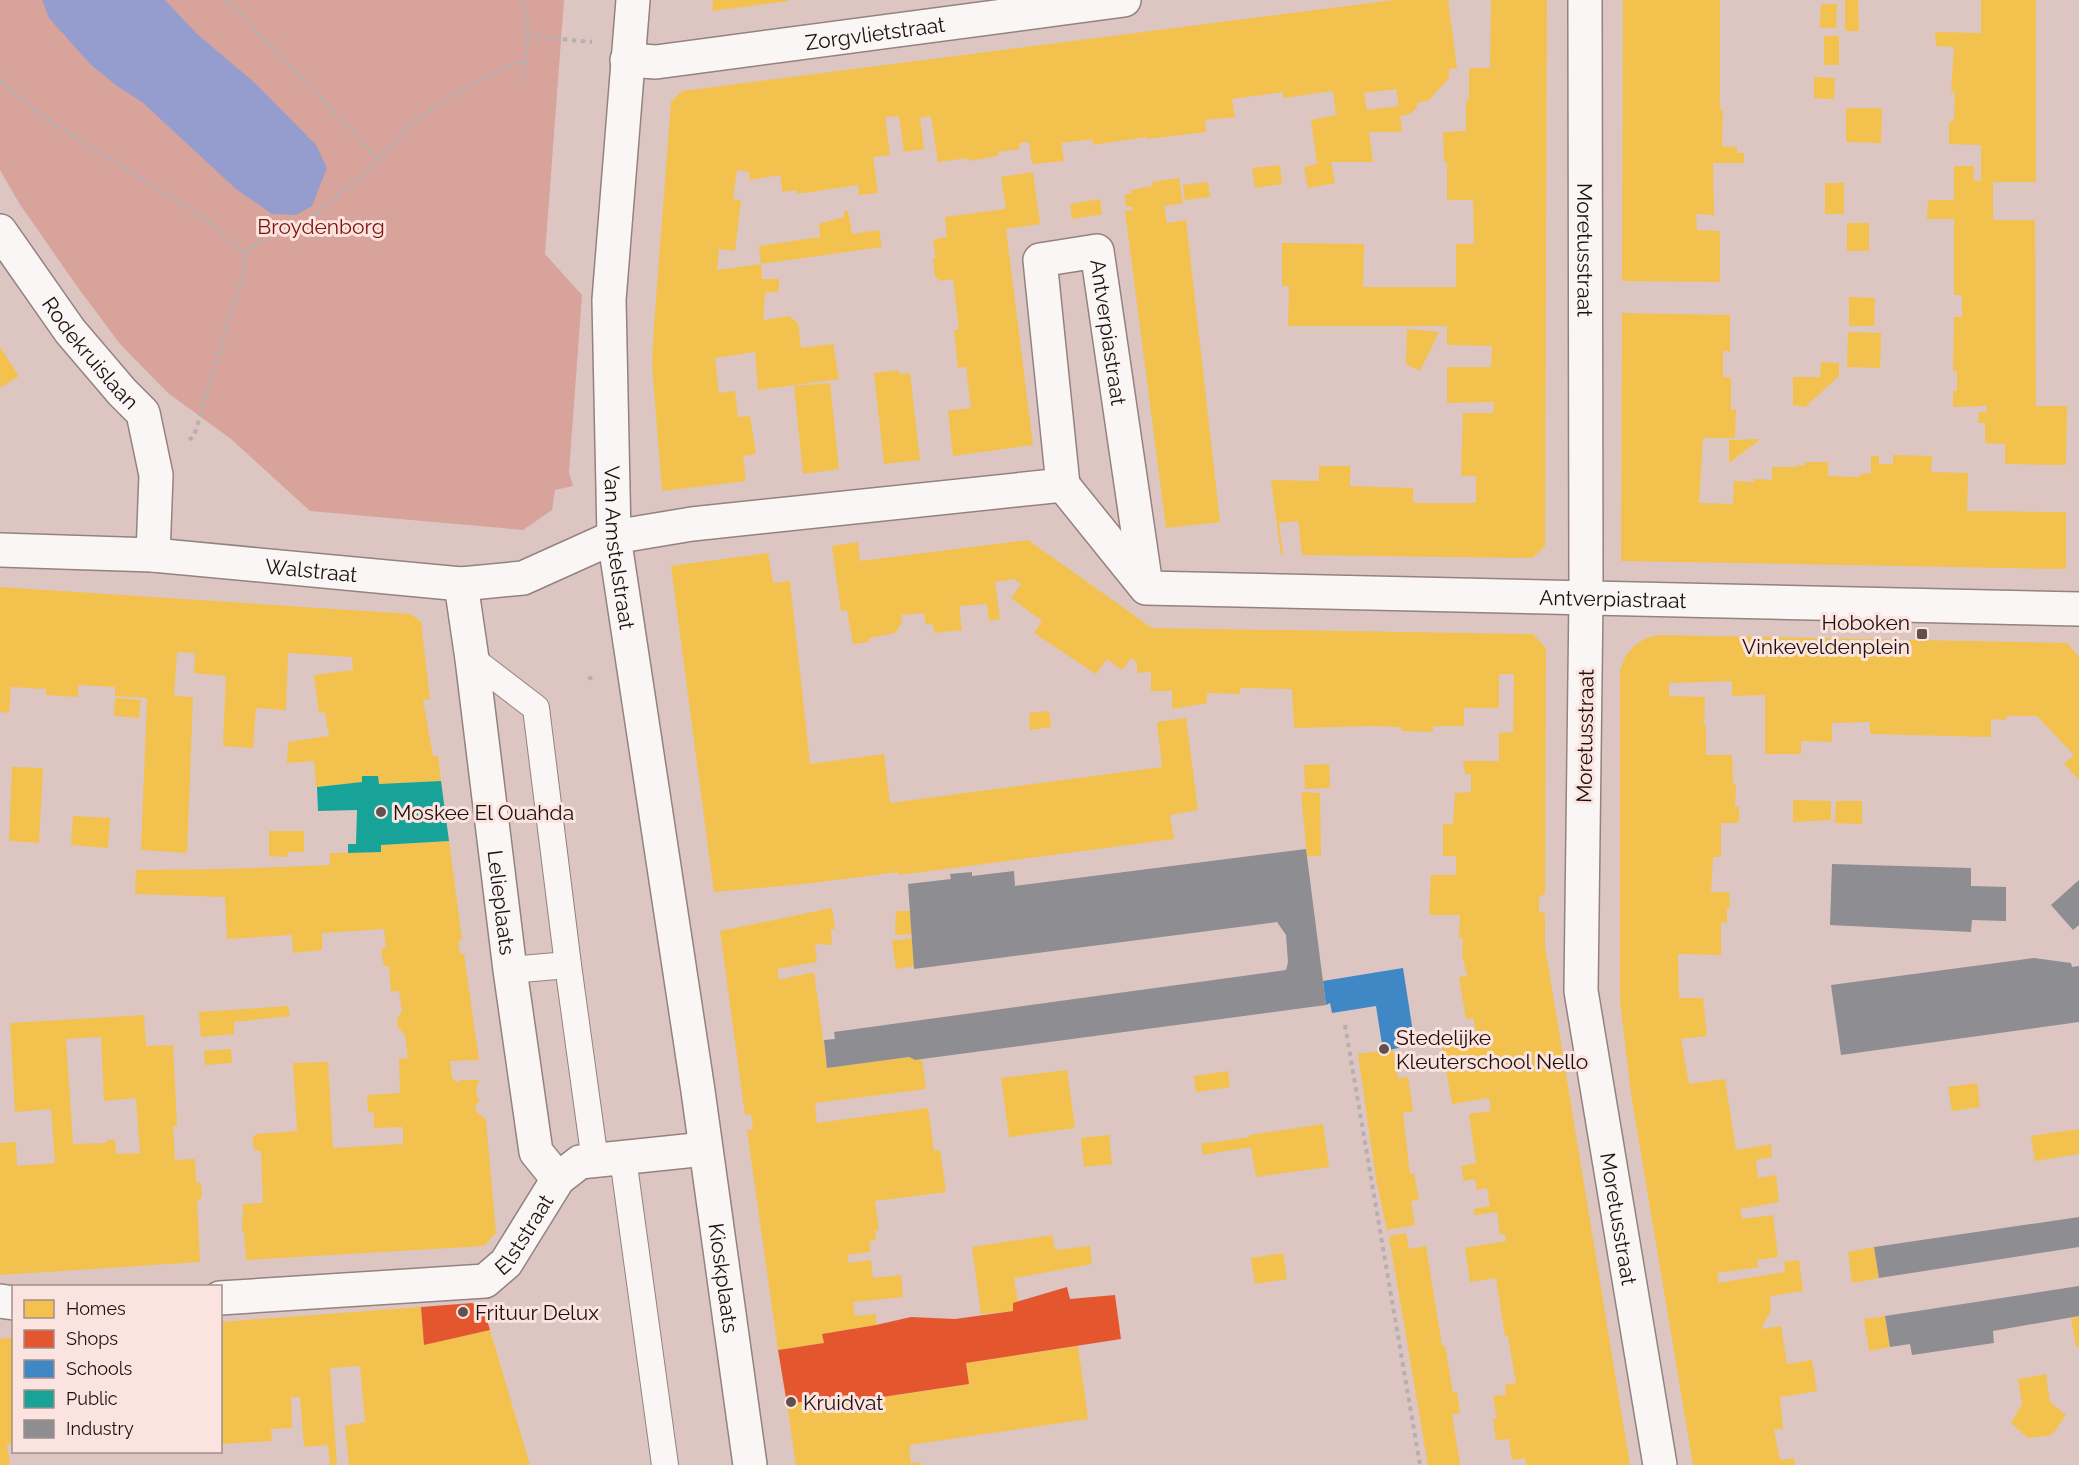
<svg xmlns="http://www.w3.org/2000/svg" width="2079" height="1465" viewBox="0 0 2079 1465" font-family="Raleway,sans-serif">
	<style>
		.green { fill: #d8a39a }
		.water { fill: #959dcf }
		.homes { fill: #f2c14e; fill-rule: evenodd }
		.shops { fill: #e4572e }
		.schools { fill: #3f88c5 }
		.public { fill: #17a398 }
		.industry { fill: #8d8d92 }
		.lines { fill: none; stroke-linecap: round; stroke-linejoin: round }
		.service-casing { stroke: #93827f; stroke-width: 28 }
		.minor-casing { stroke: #93827f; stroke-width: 36 }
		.path { stroke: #b7afaf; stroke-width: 4; stroke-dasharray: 4.5 4.5; stroke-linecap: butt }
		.service { stroke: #faf6f6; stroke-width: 26 }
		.minor { stroke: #faf6f6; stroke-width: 33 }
		.poi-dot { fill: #62504d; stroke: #fbe4e0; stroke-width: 2 }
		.labels { text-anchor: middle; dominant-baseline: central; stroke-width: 6; stroke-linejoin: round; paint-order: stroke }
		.street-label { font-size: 21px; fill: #1f100e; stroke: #fbe4e0 }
		.park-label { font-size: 21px; fill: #7e1308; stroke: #fbe4e0 }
		.poi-label { font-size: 21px; fill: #1f100e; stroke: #fbe4e0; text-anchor: start }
	</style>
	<rect width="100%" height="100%" fill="#ddc6c2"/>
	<polygon class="green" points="0,0 564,0 545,254 582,295 569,472 573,486 555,490 552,510 523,530 310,511 231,439 168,393 120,344 76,285 19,203 0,170"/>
	<polygon class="water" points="42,0 165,0 196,33 256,84 316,145 327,168 312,206 296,215 272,214 236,189 142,102 117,86 90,64 49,18"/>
	<g class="homes">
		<polygon points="713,0 789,0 789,1 712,11"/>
		<path d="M1394 0H1448L1457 68 1449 69V78L1429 100 1416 104 1417 108 1410 114 1400 116 1402 132H1369L1373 162H1331L1335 183 1308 188 1304 167 1317 164 1311 120 1336 115 1333 91 1283 98V92L1232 99 1235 117 1205 120 1206 132 1147 139 1146 137 1093 145 1092 139 1061 143 1064 161 1032 164 1029 142 1019 143 1020 149 998 152V156L968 161V158L938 162 931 116 920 118 924 149 904 152 899 116 885 117 890 155 873 157 878 193 859 195 858 185 797 194V190L783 192 780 175 750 180 749 172 737 170 733 199 741 200 735 251 719 249 717 270 761 264 762 279H779V291L765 293 763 320 789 316 798 323 801 348 833 344 839 379 758 390 755 352 715 358 719 393 735 391 738 417 750 416 756 454 743 456 746 481 662 491 652 365 654 325 671 102 682 91ZM1396 89 1399 106 1367 110 1364 93Z"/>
		<polygon points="1491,0 1547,0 1545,546 1532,558 1302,555 1298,521 1279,523 1283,554 1281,555 1271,480 1319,481 1319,466 1350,466 1350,486 1413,488 1413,503 1476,503 1476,476 1461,476 1463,413 1493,413 1494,402 1447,403 1447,367 1491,367 1492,346 1447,345 1447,326 1288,326 1289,286 1282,286 1282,243 1364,244 1363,287 1456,287 1456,244 1474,244 1473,200 1447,200 1447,162 1444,162 1443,132 1466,131 1466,100 1469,100 1469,68 1490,68"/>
		<polygon points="1623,0 1720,0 1720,109 1723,109 1722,146 1737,147 1737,153 1744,153 1744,163 1713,163 1714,215 1696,214 1697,230 1720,231 1720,282 1622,281"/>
		<polygon points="1845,0 1858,0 1859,31 1845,31"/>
		<polygon points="1981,0 2036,0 2036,182 1993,182 1993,220 2035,220 2036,406 2067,406 2066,465 2005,464 2005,444 1985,443 1985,423 1978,423 1979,412 1987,412 1986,406 1953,407 1953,391 1957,391 1957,371 1953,371 1954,317 1962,317 1962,295 1954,295 1954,219 1927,219 1928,200 1954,200 1954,166 1974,166 1973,180 1981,181 1981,145 1949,144 1949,121 1954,121 1955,92 1951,93 1954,47 1936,46 1935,32 1981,33"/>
		<polygon points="1821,4 1837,4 1836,28 1820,28"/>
		<rect x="1824" y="36" width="15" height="29"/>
		<polygon points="1814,77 1835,78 1834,99 1814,98"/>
		<polygon points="1846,108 1882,108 1881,143 1846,142"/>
		<polygon points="1280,165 1282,184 1255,188 1252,168"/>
		<polygon points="1033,172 1040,224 1006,229 1033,445 953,456 948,411 971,408 966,367 958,368 954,330 959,329 953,279 941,281 935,277 933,259 936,258 933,240 947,237 945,217 1006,209 1001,177"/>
		<polygon points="1179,178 1183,203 1164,206 1167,223 1186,220 1220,522 1166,528 1125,211 1133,210 1132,206 1126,207 1125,194 1131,194 1131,190 1153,186 1152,182"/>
		<polygon points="1208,182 1210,197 1185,200 1183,185"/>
		<rect x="1825" y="183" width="19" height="31"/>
		<polygon points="1100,199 1102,214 1072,219 1070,204"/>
		<polygon points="844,211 848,211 852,234 879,230 882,247 761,264 759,246 820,237 819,224 844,217"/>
		<rect x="1847" y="223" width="22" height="28"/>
		<polygon points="1849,297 1875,298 1874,326 1849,326"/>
		<polygon points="1622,313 1730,315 1730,351 1723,351 1723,377 1731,377 1731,410 1736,409 1735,438 1703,438 1699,503 1733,504 1734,481 1754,482 1755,479 1772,480 1772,467 1797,467 1797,465 1805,466 1805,462 1828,462 1828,476 1859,477 1860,474 1871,473 1871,456 1879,456 1879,464 1893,464 1893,455 1932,456 1931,472 1968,473 1967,511 2066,512 2066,569 1621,561"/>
		<polygon points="1407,329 1439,332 1420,371 1406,364"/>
		<polygon points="1848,332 1881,333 1880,368 1847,367"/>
		<polygon points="0,347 19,376 0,388"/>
		<polygon points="1821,362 1839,363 1839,376 1805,407 1793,405 1793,377 1820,377"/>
		<polygon points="898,370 900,374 910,373 920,460 884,464 874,373"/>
		<polygon points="830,383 839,469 803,474 794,386"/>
		<polygon points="1761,439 1729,463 1729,440"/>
		<polygon points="1028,540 1152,628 1533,634 1546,648 1545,893 1539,898 1539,912 1545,913 1545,946 1630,1465 1526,1465 1525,1458 1512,1460 1509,1439 1496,1440 1493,1419 1497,1419 1493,1396 1506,1395 1505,1385 1516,1383 1508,1336 1505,1336 1496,1278 1470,1282 1465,1248 1506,1241 1505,1234 1500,1235 1497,1212 1474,1215 1474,1209 1490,1206 1487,1188 1477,1190 1475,1179 1464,1181 1461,1166 1476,1163 1469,1114 1491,1111 1489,1098 1452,1104 1441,1041 1477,1036 1473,1018 1466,1019 1459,977 1467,976 1463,958 1462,957 1463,938 1459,938 1460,915 1429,915 1431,875 1456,875 1456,856 1443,856 1443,824 1453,824 1455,793 1471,792 1471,774 1465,774 1463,761 1499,761 1499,733 1513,732 1514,674 1499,674 1499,708 1464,708 1464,726 1433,726 1433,732 1401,731 1401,727 1372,726 1294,728 1292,689 1240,688 1240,694 1207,693 1207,703 1172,709 1172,691 1151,691 1151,672 1137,673 1137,663 1131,658 1122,670 1107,659 1096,674 1034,633 1042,621 1011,598 1021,584 1014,579 995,582 1000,619 989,621 987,604 959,606 962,630 934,633 933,624 926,625 924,613 901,615 902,623 895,633 869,638 869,642 853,644 847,610 841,611 832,546 858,542 860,561"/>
		<polygon points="768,553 773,583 790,581 810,764 884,754 890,803 1162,767 1157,722 1186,718 1198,810 1170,815 1174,839 899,875 898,872 813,883 714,892 671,566"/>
		<polygon points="0,587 411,614 421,622 430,699 423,700 433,756 438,756 441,781 379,784 378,776 362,776 362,782 317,787 316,786 314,761 287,763 288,742 329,736 325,712 319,713 314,675 353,670 352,657 288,653 286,710 256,708 253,748 223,746 226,676 194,673 195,653 177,652 174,696 193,697 187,853 141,850 147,698 115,696 115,687 78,685 78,697 46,695 46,689 11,687 9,713 0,712"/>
		<polygon points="1659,635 2067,643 2079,657 2079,780 2064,764 2074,755 2037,716 2006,716 2006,720 1991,719 1991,737 1870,734 1870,722 1832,723 1832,742 1801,741 1801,754 1765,754 1765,695 1732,696 1732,681 1669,683 1669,696 1705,697 1704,725 1706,725 1706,755 1732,755 1733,782 1736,786 1735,806 1739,807 1739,823 1721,823 1721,857 1713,857 1711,892 1729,892 1730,908 1727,908 1727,923 1721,922 1721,955 1678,954 1679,998 1703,998 1707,1036 1681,1039 1689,1084 1725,1079 1736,1150 1771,1144 1772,1157 1756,1160 1758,1178 1776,1175 1779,1202 1740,1209 1742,1219 1773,1215 1778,1257 1757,1260 1758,1267 1717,1273 1719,1283 1785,1272 1784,1262 1799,1260 1803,1291 1770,1296 1771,1310 1761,1329 1781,1326 1787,1364 1812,1360 1817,1391 1780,1397 1783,1429 1774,1430 1780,1460 1794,1458 1795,1465 1693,1465 1631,1094 1620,1001 1620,671 1625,657 1634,646 1646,638"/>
		<polygon points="115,698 141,700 139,718 114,716"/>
		<polygon points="1049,711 1051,727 1030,730 1029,713"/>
		<polygon points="1329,764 1330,788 1305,789 1304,765"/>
		<polygon points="12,767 43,768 39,843 9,841"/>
		<polygon points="1301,792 1320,793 1321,856 1307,856"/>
		<polygon points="1793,800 1831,801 1831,820 1793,822"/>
		<polygon points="1836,801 1862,801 1862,824 1835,823"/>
		<polygon points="73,816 110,818 108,848 71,845"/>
		<polygon points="269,831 304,831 304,852 288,852 287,857 269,856"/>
		<polygon points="449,841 462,940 458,941 460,954 464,954 479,1060 450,1061 452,1078 459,1083 461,1080 478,1080 479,1082 476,1088 477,1097 480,1101 475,1106 476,1111 486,1120 496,1233 484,1246 246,1260 244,1232 242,1232 243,1204 263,1203 261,1151 255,1150 253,1147 253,1137 256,1134 297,1131 293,1063 328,1062 333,1148 403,1144 403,1127 374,1128 374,1112 368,1113 367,1095 400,1093 399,1059 408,1058 405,1035 398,1027 397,1019 402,1011 399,991 391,992 389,966 384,966 381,949 386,948 384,929 322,933 322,950 293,953 292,935 227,939 225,897 135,894 136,870 226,869 330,865 330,853 381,852 381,845"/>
		<polygon points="832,908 835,929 831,929 832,945 815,944 817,962 777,969 779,980 814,972 827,1068 909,1057 915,1060 922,1059 926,1089 815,1103 817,1123 928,1108 934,1151 940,1150 946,1192 875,1201 879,1230 875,1230 876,1240 869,1241 870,1252 847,1255 849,1263 871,1260 873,1278 901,1275 903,1297 853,1302 855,1316 876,1314 876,1325 822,1334 824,1343 778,1350 747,1130 753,1129 751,1114 745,1115 720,931"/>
		<polygon points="896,911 910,911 912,934 895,935"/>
		<polygon points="912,938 914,966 896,969 892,941"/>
		<polygon points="288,1006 290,1016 234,1022 234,1034 201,1037 199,1012"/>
		<path d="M144 1015 146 1046 173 1045 177 1125 173 1126 175 1160 195 1159 196 1181 201 1184 202 1197 197 1202 200 1262 0 1275V1143L16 1142 17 1166 55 1163 51 1109 15 1112 10 1023ZM101 1037 104 1101 136 1098 140 1153 116 1154 115 1140H107V1143L73 1144 66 1039Z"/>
		<polygon points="231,1049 232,1063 205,1065 204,1051"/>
		<polygon points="1393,1049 1398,1078 1408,1077 1413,1111 1403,1113 1410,1174 1414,1173 1419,1200 1411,1201 1415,1225 1387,1230 1376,1179 1358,1054"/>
		<polygon points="1067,1070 1075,1128 1009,1137 1001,1078"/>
		<polygon points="1228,1071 1230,1087 1196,1092 1194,1076"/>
		<polygon points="1977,1083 1980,1107 1952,1111 1948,1087"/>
		<polygon points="1323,1124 1329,1167 1256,1177 1251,1147 1203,1155 1201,1144 1249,1137 1249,1135"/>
		<polygon points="2079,1129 2079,1154 2035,1161 2031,1136"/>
		<polygon points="1109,1135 1112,1164 1084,1167 1081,1138"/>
		<polygon points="1406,1233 1409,1249 1426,1246 1442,1346 1445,1345 1453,1393 1457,1392 1460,1413 1452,1414 1460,1465 1428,1465 1389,1236"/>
		<polygon points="1052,1235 1055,1250 1090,1246 1092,1264 1014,1278 1018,1302 1013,1303 1013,1311 981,1314 972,1247"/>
		<polygon points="1874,1247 1879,1278 1852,1283 1848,1252"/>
		<polygon points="1283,1253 1287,1279 1255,1284 1251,1258"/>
		<polygon points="421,1307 424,1345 490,1330 530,1465 349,1465 345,1426 365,1422 360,1366 330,1368 337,1465 330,1465 328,1445 304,1447 300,1397 291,1397 292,1428 271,1429 272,1441 220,1444 220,1322"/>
		<polygon points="1885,1316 1890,1347 1869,1351 1864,1319"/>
		<polygon points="2079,1316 2079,1346 2076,1347 2071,1318"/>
		<polygon points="14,1337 14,1443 7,1444 10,1465 0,1465 0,1339"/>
		<polygon points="1078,1346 1088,1419 909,1445 911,1463 921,1462 921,1465 796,1465 787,1404 848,1395 849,1402 969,1384 966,1363"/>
		<polygon points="2046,1374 2050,1402 2066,1415 2052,1435 2028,1438 2011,1423 2022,1404 2018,1379"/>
	</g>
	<g class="shops">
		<polygon points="1067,1287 1070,1299 1115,1295 1121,1339 966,1363 969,1384 849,1402 848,1395 787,1404 778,1350 824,1343 822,1334 876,1325 911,1317 955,1319 1013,1311 1013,1303"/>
		<polygon points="472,1303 484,1310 490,1330 424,1345 421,1307"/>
	</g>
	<polygon class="schools" points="1403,968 1415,1045 1383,1051 1376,1006 1332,1013 1330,1003 1326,1005 1323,981"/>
	<polygon class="public" points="362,776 378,776 379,784 441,781 449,841 381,845 381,852 348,853 348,844 356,844 357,810 318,811 317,787 362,782"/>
	<g class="industry">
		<polygon points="1306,849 1326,1005 922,1059 915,1060 909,1057 827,1068 824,1040 835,1039 834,1032 1286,970 1288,962 1286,935 1277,922 914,969 908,884 951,879 950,874 972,872 972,876 1014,871 1015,886"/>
		<polygon points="1832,864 1971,868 1971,886 2006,887 2006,921 1972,920 1971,932 1830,925"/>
		<polygon points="2079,880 2079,925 2073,930 2051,905"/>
		<polygon points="2034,958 2071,963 2072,967 2079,966 2079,1022 1841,1055 1831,985"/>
		<polygon points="2079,1217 2079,1247 1879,1278 1874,1247"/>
		<polygon points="2079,1286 2079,1316 1993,1331 1994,1343 1912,1355 1910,1344 1890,1347 1885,1316"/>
	</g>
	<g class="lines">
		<g class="service-casing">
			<g id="service">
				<polyline points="472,659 536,708 568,965 595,1161"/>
				<polyline points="510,970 568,965"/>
				<polyline points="623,1158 665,1465"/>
			</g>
		</g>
		<g class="minor-casing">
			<g id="minor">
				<path id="s1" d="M633 0 609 300 614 537 698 1091 750 1465"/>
				<path id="s2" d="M1585 0 1586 598 1581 991 1660 1465"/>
				<path id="s3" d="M627 60 656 62 1124 0"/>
				<path id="s4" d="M0 231 70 331 122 392 143 413 156 475 153 555"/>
				<path id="s5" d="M1063 485 1040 260 1097 251 1146 586"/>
				<path id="s6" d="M0 550 153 555 461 584 523 578 614 537 692 524 1063 485 1146 588 2079 609"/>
				<path id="s7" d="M461 584 472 659 510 970 536 1152 558 1179"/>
				<path id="s8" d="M220 1298 485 1281 506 1263 558 1179 580 1162 705 1149"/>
				<polyline points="0,1301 14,1303"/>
			</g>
		</g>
		<g class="path">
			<polyline points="227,0 379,159"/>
			<polyline points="527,36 592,42"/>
			<polyline points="0,79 39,114 171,197 206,220 244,253"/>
			<path d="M522 82C525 59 533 21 522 0"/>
			<polyline points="189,440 194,436 235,299 244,274 244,253 266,238 307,221 359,178 411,125 438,105 484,78 525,59"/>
			<polyline points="588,679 596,676"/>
			<polyline points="1345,1025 1420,1465"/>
		</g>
		<use href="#service" class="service"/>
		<use href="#minor" class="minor"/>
	</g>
	<g class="poi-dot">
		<rect x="1916" y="628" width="12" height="12" rx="3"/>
		<circle cx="381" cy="812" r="6"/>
		<circle cx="1384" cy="1049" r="6"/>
		<circle cx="463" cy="1312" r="6"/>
		<circle cx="791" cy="1402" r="6"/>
	</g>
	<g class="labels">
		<g class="street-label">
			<text stroke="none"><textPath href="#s3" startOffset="250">Zorgvlietstraat</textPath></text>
			<text stroke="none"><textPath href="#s2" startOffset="250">Moretusstraat</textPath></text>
			<text stroke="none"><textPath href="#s5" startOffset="366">Antverpiastraat</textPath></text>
			<text stroke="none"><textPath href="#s4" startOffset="152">Rodekruislaan</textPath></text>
			<text stroke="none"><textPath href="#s1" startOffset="549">Van Amstelstraat</textPath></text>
			<text stroke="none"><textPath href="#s6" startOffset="312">Walstraat</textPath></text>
			<text stroke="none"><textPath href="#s6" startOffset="1676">Antverpiastraat</textPath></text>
			<text transform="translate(1585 736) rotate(-89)">Moretusstraat</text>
			<text stroke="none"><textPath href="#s7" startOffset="321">Lelieplaats</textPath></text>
			<text stroke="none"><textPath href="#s2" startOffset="1222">Moretusstraat</textPath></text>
			<text stroke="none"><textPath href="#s8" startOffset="327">Elststraat</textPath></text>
			<text stroke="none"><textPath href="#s1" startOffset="1287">Kioskplaats</textPath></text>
		</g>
		<g class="park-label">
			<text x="321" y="226">Broydenborg</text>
		</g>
		<g class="poi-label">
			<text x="1910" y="622" text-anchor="end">Hoboken<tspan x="1910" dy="24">Vinkeveldenplein</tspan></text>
			<text x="393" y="812">Moskee El Ouahda</text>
			<text x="1396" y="1037">Stedelijke<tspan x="1396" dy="24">Kleuterschool Nello</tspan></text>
			<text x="475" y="1312">Frituur Delux</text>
			<text x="803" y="1402">Kruidvat</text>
		</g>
	</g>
	<rect x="12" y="1285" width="210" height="168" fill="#fbe4e0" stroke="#a38f8c" stroke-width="1.5"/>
	<rect x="24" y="1300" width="30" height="18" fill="#f2c14e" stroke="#a38f8c" stroke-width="1.5"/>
	<text x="66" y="1315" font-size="18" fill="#1f100e">Homes</text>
	<rect x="24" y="1330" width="30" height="18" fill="#e4572e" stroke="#a38f8c" stroke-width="1.5"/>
	<text x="66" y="1345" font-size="18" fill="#1f100e">Shops</text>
	<rect x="24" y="1360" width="30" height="18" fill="#3f88c5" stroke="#a38f8c" stroke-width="1.5"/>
	<text x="66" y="1375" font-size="18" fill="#1f100e">Schools</text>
	<rect x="24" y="1390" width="30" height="18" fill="#17a398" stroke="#a38f8c" stroke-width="1.5"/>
	<text x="66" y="1405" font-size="18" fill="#1f100e">Public</text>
	<rect x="24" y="1420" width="30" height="18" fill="#8d8d92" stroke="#a38f8c" stroke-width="1.5"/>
	<text x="66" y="1435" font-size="18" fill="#1f100e">Industry</text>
</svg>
